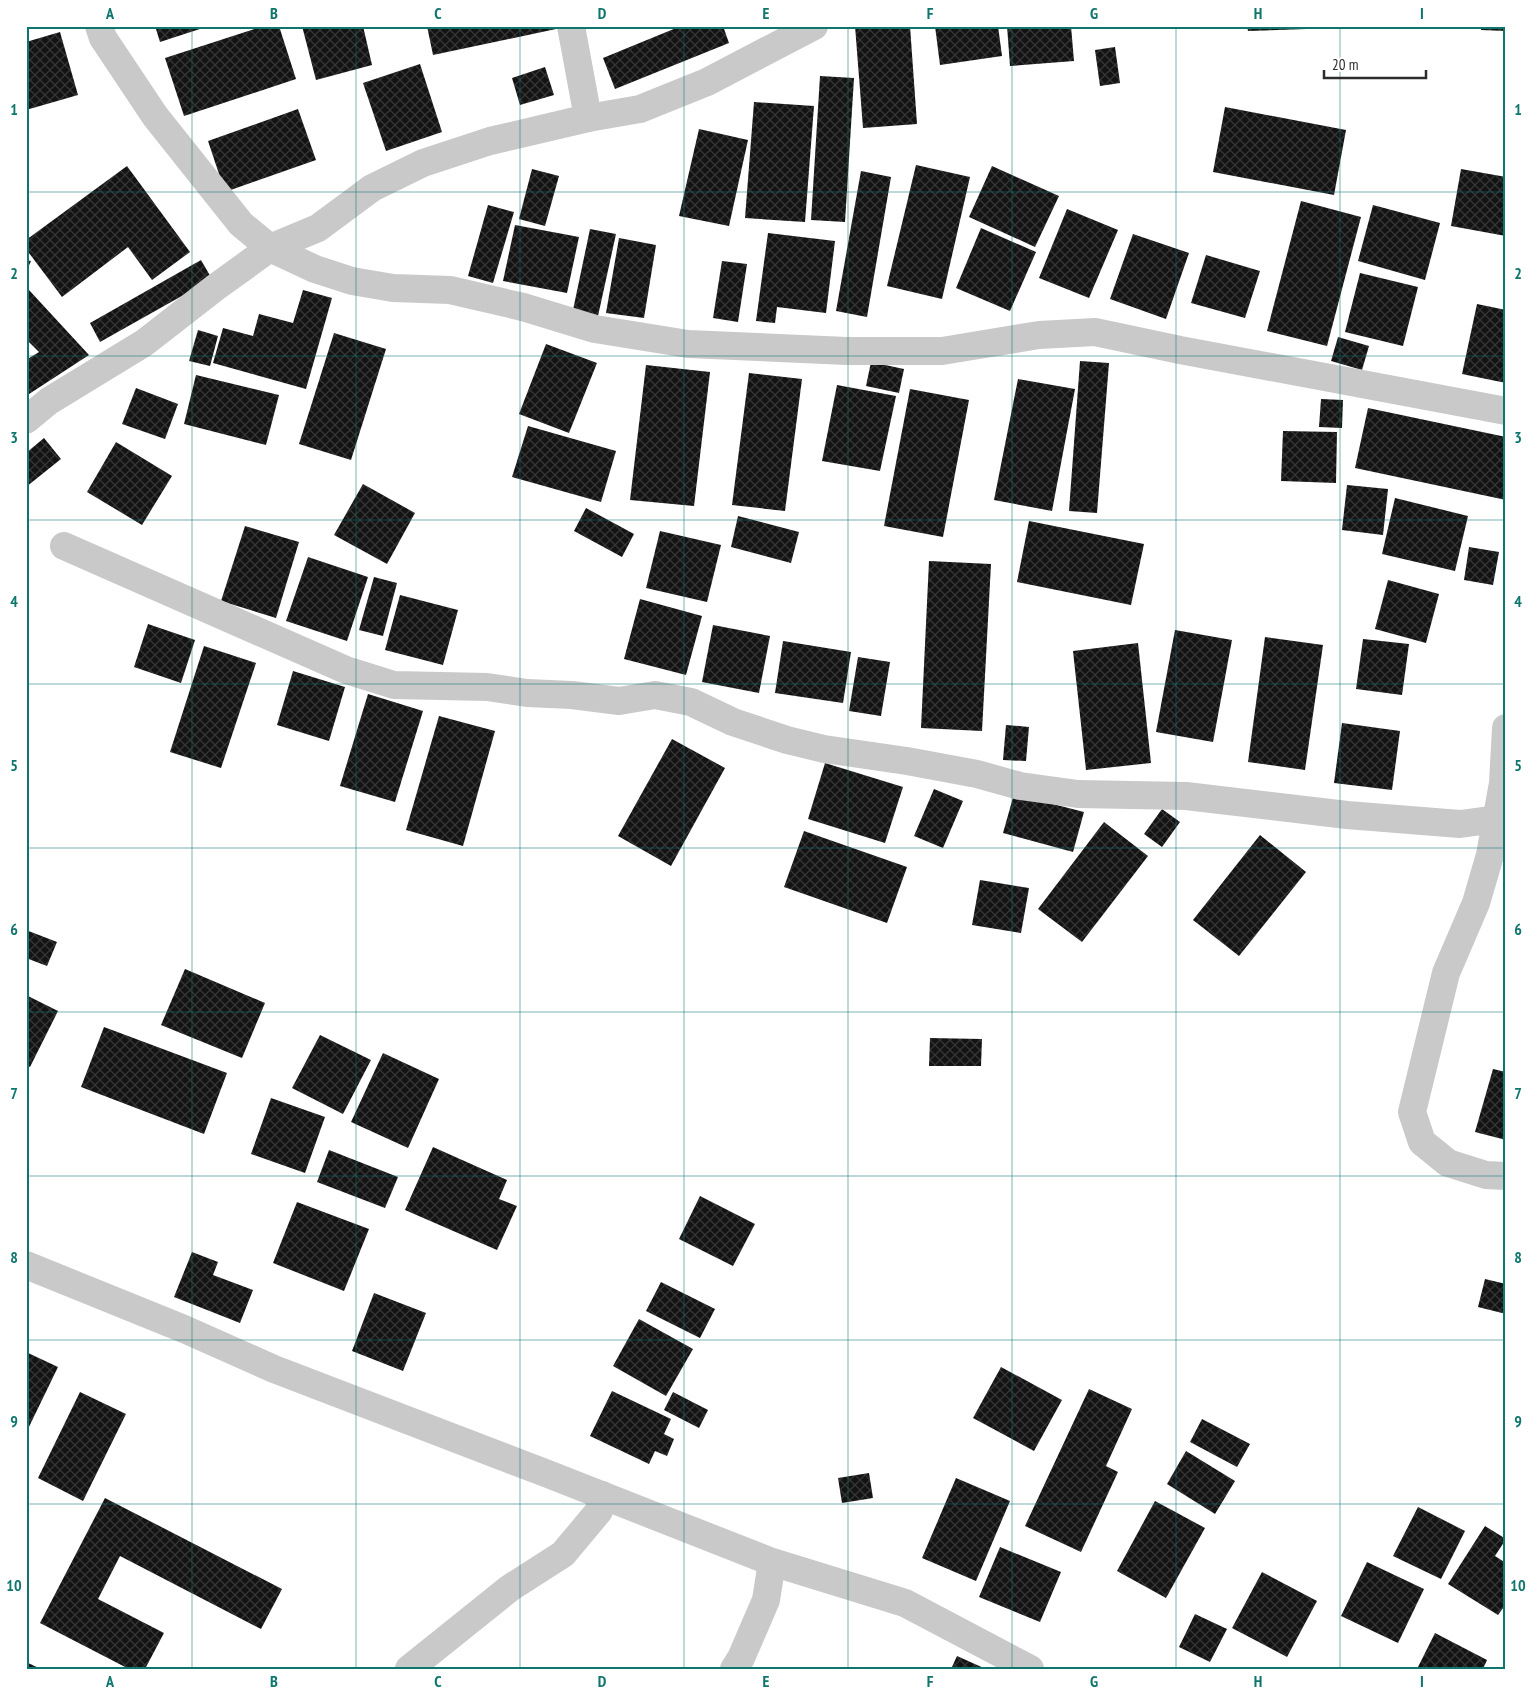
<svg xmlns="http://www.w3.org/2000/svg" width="1532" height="1695" viewBox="0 0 1532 1695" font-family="'PT Sans Narrow',sans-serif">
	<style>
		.building { fill: url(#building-cross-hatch) }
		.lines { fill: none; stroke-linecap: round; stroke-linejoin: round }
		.minor { stroke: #c9c9c9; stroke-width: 28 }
		.grid { fill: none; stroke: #0f766e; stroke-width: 1; stroke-opacity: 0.55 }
		.neatline { fill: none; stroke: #0f766e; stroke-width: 2 }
		.grid-label { font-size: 16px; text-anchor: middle; font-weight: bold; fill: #0f766e }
	</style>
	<defs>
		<pattern id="building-cross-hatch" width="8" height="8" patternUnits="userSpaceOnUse" patternTransform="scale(1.25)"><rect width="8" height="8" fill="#131313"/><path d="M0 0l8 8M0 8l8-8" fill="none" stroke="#363636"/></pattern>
	</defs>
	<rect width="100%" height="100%" fill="#fff"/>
	<g class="building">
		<polygon points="155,26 206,26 206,27 160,42"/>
		<polygon points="264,26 279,26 296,79 184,116 165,58"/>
		<polygon points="302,26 363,26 372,65 316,80"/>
		<polygon points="427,26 555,26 556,29 433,55"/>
		<polygon points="681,26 723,26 729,43 615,89 603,58"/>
		<polygon points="855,26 910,26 917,124 863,128"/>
		<polygon points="935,26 998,26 1002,56 940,65"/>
		<polygon points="1007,26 1071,26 1074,61 1010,66"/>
		<polygon points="1247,26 1336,26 1336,28 1248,31"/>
		<polygon points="1481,26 1506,26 1506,31 1481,30"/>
		<polygon points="60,32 78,95 26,110 26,42"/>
		<polygon points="1115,47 1120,83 1100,86 1095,50"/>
		<polygon points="420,64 442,132 386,151 363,83"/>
		<polygon points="545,67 554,95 520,105 512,78"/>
		<polygon points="820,76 854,78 845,222 811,220"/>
		<polygon points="754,102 814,106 805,222 745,218"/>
		<polygon points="1225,107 1346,130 1334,195 1213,172"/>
		<polygon points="298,109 316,160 225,192 208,141"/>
		<polygon points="699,129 748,140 729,226 679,216"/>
		<polygon points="916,165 970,177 942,299 887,286"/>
		<polygon points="127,166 190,252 152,280 128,247 62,297 26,249 26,240"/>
		<polygon points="992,166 1059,196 1035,247 969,217"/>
		<polygon points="532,169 559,176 545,226 519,219"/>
		<polygon points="1461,169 1506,177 1506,236 1451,226"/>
		<polygon points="861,171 891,177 867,317 836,311"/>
		<polygon points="1301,201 1361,217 1327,346 1267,331"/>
		<polygon points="488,205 514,212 493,283 468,276"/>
		<polygon points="1373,205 1440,223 1425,280 1358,261"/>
		<polygon points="1067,209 1118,230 1089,298 1039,278"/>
		<polygon points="515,225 579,237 567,293 503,281"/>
		<polygon points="981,228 1036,252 1010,311 956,288"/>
		<polygon points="590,229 616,234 598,316 573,310"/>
		<polygon points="768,233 835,241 826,313 777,307 775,323 756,321"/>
		<polygon points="1133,234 1189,253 1166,319 1110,299"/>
		<polygon points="619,238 656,245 644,318 606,313"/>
		<polygon points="1206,255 1260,271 1245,318 1191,303"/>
		<polygon points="26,260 31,261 26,272"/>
		<polygon points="201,260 212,279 100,342 90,323"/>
		<polygon points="722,261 747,264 738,322 713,318"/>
		<polygon points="1360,273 1418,287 1403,346 1345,332"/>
		<polygon points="26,289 29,290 89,355 26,396 26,360 39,352 26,339"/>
		<polygon points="303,290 332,298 306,389 213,363 223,328 253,336 259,314 293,323"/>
		<polygon points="1477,304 1506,310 1506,383 1462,374"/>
		<polygon points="198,330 218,336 210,366 189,361"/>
		<polygon points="334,333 386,349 351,460 299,444"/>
		<polygon points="1338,337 1369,346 1362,370 1331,361"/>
		<polygon points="546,344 597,363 569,433 519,414"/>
		<polygon points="1080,361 1109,363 1097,513 1069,511"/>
		<polygon points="871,362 904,369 899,393 866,386"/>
		<polygon points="646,365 710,372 694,506 630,500"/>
		<polygon points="749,373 802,379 785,511 732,505"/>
		<polygon points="196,375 279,395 266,445 184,424"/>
		<polygon points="1018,379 1075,389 1052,511 994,500"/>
		<polygon points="837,385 896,396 880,471 822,461"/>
		<polygon points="136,388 178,404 165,439 122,424"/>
		<polygon points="910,389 969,400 943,537 884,526"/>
		<polygon points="1321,399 1343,400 1342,428 1319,427"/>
		<polygon points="1368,408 1506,437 1506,500 1355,468"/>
		<polygon points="528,426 616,451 601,502 512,477"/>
		<polygon points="1283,431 1337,432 1336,483 1281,481"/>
		<polygon points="44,438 61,459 26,487 26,453"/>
		<polygon points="116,442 172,476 142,525 87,492"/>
		<polygon points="363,484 415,513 387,564 334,535"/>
		<polygon points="1347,485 1388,489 1383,535 1342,530"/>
		<polygon points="1395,498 1468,516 1455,571 1382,554"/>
		<polygon points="586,508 634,534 622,557 574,531"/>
		<polygon points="738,516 799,532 791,563 731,547"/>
		<polygon points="1029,521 1144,544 1131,605 1017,582"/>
		<polygon points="245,526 299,542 276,618 221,601"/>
		<polygon points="660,531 721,545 707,602 646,588"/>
		<polygon points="1469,547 1499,552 1493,585 1464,580"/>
		<polygon points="308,557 368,577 347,641 286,621"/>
		<polygon points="929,561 991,564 982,731 921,728"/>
		<polygon points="374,577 397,583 383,636 359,630"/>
		<polygon points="1388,580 1439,594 1426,643 1375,629"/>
		<polygon points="400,595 458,610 443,665 385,650"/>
		<polygon points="640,599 702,616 686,675 624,659"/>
		<polygon points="148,624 195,640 181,683 134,667"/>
		<polygon points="713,625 770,636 759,693 702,682"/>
		<polygon points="1175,630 1232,640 1213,742 1156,732"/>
		<polygon points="1265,637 1323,645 1305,770 1248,762"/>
		<polygon points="1363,639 1409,644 1402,695 1356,689"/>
		<polygon points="783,641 851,652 843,703 775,693"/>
		<polygon points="1138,643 1151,763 1086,770 1073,651"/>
		<polygon points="204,646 256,663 221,768 170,752"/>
		<polygon points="858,657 890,662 881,716 849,711"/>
		<polygon points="293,671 345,687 329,741 277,725"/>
		<polygon points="368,694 423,711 395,802 340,786"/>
		<polygon points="439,716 495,731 463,846 406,830"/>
		<polygon points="1342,723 1400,731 1392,790 1334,783"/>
		<polygon points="1006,725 1029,727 1026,761 1003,760"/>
		<polygon points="672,739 725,768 671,866 618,836"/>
		<polygon points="825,763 903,787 885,843 808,819"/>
		<polygon points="934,789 963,801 943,848 914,836"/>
		<polygon points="1014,794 1084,812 1073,852 1003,833"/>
		<polygon points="1162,809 1180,822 1162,847 1144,834"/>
		<polygon points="1104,822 1148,856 1082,942 1038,909"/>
		<polygon points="804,831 907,867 887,923 784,887"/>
		<polygon points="1260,835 1306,872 1239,956 1193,920"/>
		<polygon points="980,880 1029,888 1021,933 972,925"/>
		<polygon points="26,930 57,942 47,966 26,958"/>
		<polygon points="185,969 265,1003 242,1058 161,1025"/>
		<polygon points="26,995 58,1011 30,1067 26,1065"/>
		<polygon points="104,1027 227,1073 204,1134 81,1087"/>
		<polygon points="320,1035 371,1060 343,1114 292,1088"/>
		<polygon points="930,1038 982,1039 981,1066 929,1066"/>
		<polygon points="383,1053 439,1079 408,1148 351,1122"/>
		<polygon points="1493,1069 1506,1072 1506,1140 1475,1132"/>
		<polygon points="271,1098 325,1117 305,1173 251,1154"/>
		<polygon points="433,1147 507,1180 499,1199 517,1206 497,1250 405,1210"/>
		<polygon points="329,1150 398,1177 385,1208 317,1182"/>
		<polygon points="700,1196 755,1224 733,1266 679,1239"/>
		<polygon points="297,1202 369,1229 344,1291 273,1263"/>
		<polygon points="192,1252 218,1262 213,1275 253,1290 240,1323 174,1297"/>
		<polygon points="1485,1279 1506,1284 1506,1314 1478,1307"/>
		<polygon points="661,1282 715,1309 700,1338 646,1311"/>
		<polygon points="374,1293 426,1313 403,1371 352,1351"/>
		<polygon points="639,1319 693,1349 666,1396 613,1366"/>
		<polygon points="26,1352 58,1367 26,1433"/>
		<polygon points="1001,1367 1062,1400 1034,1451 973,1418"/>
		<polygon points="1089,1389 1132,1409 1106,1466 1118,1472 1081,1552 1025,1526"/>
		<polygon points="612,1391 671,1419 664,1434 674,1439 667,1456 655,1451 649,1464 590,1436"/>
		<polygon points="80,1392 126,1414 83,1501 38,1478"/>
		<polygon points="673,1392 708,1410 699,1428 664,1410"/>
		<polygon points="1202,1419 1250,1444 1237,1467 1190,1442"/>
		<polygon points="1186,1451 1235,1481 1215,1514 1167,1484"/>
		<polygon points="869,1473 873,1498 842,1503 838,1478"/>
		<polygon points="956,1478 1010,1501 976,1581 922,1558"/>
		<polygon points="105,1498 282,1589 261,1629 120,1556 98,1599 164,1633 145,1669 129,1669 40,1623"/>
		<polygon points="1155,1501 1205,1528 1166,1598 1117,1571"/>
		<polygon points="1418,1507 1465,1531 1441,1579 1393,1556"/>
		<polygon points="1485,1526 1506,1539 1495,1556 1506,1563 1506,1604 1498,1615 1448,1584"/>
		<polygon points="1000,1547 1061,1572 1040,1622 979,1597"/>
		<polygon points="1367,1562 1424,1589 1398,1643 1341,1616"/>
		<polygon points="1262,1572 1317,1601 1287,1657 1232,1628"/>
		<polygon points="1195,1614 1227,1629 1210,1662 1179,1647"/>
		<polygon points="1435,1633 1487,1660 1483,1669 1417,1669"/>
		<polygon points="957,1656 986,1669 951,1669"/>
		<polygon points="26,1662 41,1669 26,1669"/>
	</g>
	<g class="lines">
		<g class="minor">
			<polyline points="99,26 103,38 155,116 241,224 270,248 315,269 352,281 393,288 450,290 523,307 595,329 688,344 847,351 942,351 1039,335 1095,332 1180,350 1506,411"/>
			<polyline points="571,26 588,118"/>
			<polyline points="26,420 49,401 144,343 216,287 270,248 318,228 372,188 423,163 490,141 588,118 640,109 707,82 814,26"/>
			<polyline points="64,546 346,670 394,685 487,687 527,693 572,695 619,701 655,695 691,702 733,722 787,740 824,749 907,761 977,774 1020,786 1078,794 1186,796 1347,815 1460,824 1497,819 1506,823"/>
			<polyline points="1506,728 1503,783 1490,855 1476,903 1446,973 1412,1112 1422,1142 1448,1163 1486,1175 1506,1176"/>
			<polyline points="26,1265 184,1329 274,1369 548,1474 772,1562 905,1603 1030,1669"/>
			<polyline points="409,1669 510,1588 563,1554 599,1511 602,1495"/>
			<polyline points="734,1669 741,1658 766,1600 772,1562"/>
		</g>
	</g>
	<path class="grid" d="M192 26V1669M356 26V1669M520 26V1669M684 26V1669M848 26V1669M1012 26V1669M1176 26V1669M1340 26V1669M26 192H1506M26 356H1506M26 520H1506M26 684H1506M26 848H1506M26 1012H1506M26 1176H1506M26 1340H1506M26 1504H1506"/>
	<rect width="1532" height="1695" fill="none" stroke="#ffffff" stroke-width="55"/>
	<path d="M1324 70v8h102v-8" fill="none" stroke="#2c2c2c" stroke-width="2.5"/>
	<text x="1332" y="70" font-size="15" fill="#2c2c2c" stroke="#ffffff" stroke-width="4" paint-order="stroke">20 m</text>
	<rect x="28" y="28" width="1476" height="1640" class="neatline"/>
	<g class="grid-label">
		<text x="110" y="19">A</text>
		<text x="274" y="19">B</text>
		<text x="438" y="19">C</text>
		<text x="602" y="19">D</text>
		<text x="766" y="19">E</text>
		<text x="930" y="19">F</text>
		<text x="1094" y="19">G</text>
		<text x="1258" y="19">H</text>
		<text x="1422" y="19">I</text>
		<text x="14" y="115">1</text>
		<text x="1518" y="115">1</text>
		<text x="14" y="279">2</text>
		<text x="1518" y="279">2</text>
		<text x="14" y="443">3</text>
		<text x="1518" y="443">3</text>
		<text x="14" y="607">4</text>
		<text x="1518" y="607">4</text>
		<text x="14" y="771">5</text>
		<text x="1518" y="771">5</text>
		<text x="14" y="935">6</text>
		<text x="1518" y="935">6</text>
		<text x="14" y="1099">7</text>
		<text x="1518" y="1099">7</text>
		<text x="14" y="1263">8</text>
		<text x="1518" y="1263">8</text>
		<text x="14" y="1427">9</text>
		<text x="1518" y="1427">9</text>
		<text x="14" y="1591">10</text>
		<text x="1518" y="1591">10</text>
		<text x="110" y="1687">A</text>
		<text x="274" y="1687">B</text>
		<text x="438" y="1687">C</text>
		<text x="602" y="1687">D</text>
		<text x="766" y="1687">E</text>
		<text x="930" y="1687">F</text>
		<text x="1094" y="1687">G</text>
		<text x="1258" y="1687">H</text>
		<text x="1422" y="1687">I</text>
	</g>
</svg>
